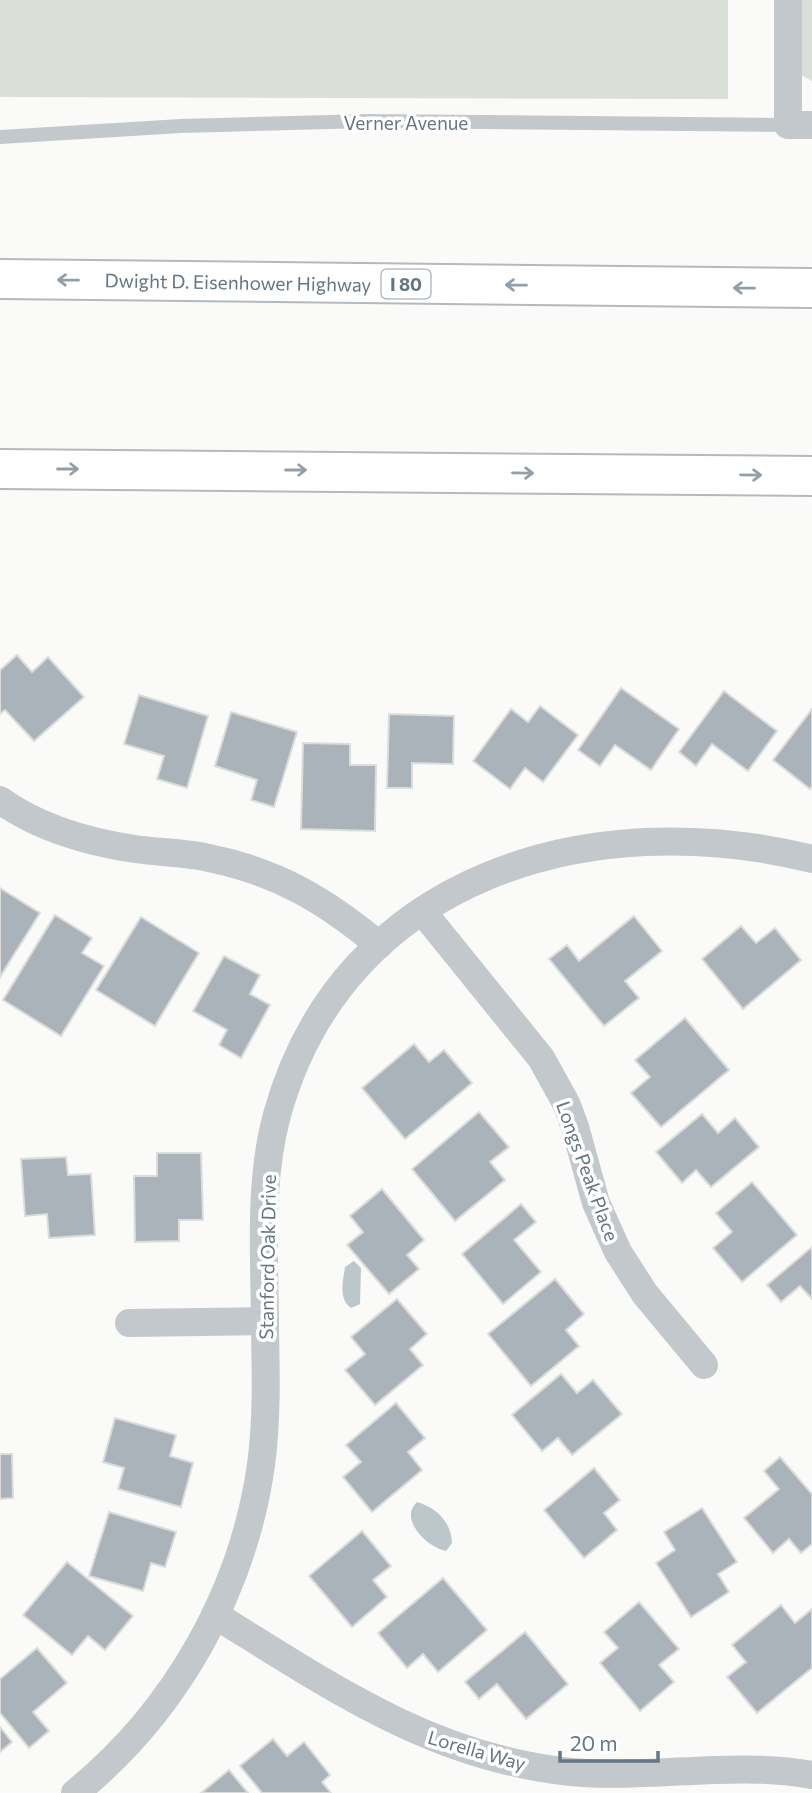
<svg xmlns="http://www.w3.org/2000/svg" width="812" height="1793" viewBox="0 0 812 1793" font-family="Commissioner,sans-serif">
	<style>
		.green { fill: #dadfd7 }
		.water { fill: #bbc7cb }
		.building { fill: #aab3b9; stroke: #dcdcda; stroke-width: 2 }
		.lines { fill: none; stroke-linecap: round; stroke-linejoin: round }
		.highway-casing { stroke: #b4b9bd; stroke-width: 42 }
		.lane { stroke: #c3c8cc; stroke-width: 14 }
		.street { stroke: #c3c8cc; stroke-width: 28 }
		.highway { stroke: #fff; stroke-width: 38 }
		.oneway { stroke: #939fa8 }
		.labels { text-anchor: middle; dominant-baseline: central; stroke-width: 7; stroke-linejoin: round; paint-order: stroke }
		.shield { fill: #fff; stroke: #939fa8; stroke-width: 2 }
		.shield-label { font-size: 18px; font-weight: bold; fill: #657683 }
		.street-label { font-size: 19px; fill: #657683; stroke: #fff }
	</style>
	<rect width="100%" height="100%" fill="#fafaf8"/>
	<g class="green">
		<polygon points="0,0 728,0 728,99 0,97"/>
		<polygon points="788,0 812,0 812,81 788,68"/>
	</g>
	<g class="water">
		<path d="M354 1261 361 1268 360 1304 351 1308C338 1299 343 1281 345 1267Z"/>
		<path d="M417 1502C437 1508 451 1522 452 1543L446 1551C428 1548 398 1519 417 1502Z"/>
	</g>
	<g class="building">
		<polygon points="17,655 32,672 48,657 84,697 34,741 5,710 0,714 0,670"/>
		<polygon points="621,688 679,729 651,770 615,745 600,766 578,750"/>
		<polygon points="724,691 777,731 748,771 712,744 696,766 679,752"/>
		<polygon points="139,695 208,716 187,788 157,779 164,756 124,744"/>
		<polygon points="540,706 578,735 543,782 525,768 510,789 473,761 511,709 528,722"/>
		<polygon points="812,709 812,786 810,789 773,760"/>
		<polygon points="231,712 297,732 274,807 251,800 257,780 215,766"/>
		<polygon points="389,714 454,716 453,764 412,763 412,788 387,788"/>
		<polygon points="303,743 350,744 350,765 376,765 375,831 301,829"/>
		<polygon points="0,888 40,913 0,977"/>
		<polygon points="55,915 92,938 82,953 104,966 61,1036 3,1000"/>
		<polygon points="634,916 662,951 625,981 639,998 604,1026 549,959 567,945 579,961"/>
		<polygon points="141,917 199,953 155,1026 96,990"/>
		<polygon points="741,926 756,943 775,928 801,960 743,1009 702,959"/>
		<polygon points="224,956 260,975 250,994 270,1005 241,1058 219,1045 227,1030 193,1011"/>
		<polygon points="685,1018 729,1070 661,1127 631,1093 650,1077 635,1060"/>
		<polygon points="414,1044 429,1062 444,1050 472,1083 405,1139 362,1088"/>
		<polygon points="479,1112 509,1147 490,1162 505,1180 455,1221 412,1169"/>
		<polygon points="702,1114 718,1133 735,1118 759,1147 711,1187 696,1170 682,1183 656,1152"/>
		<polygon points="157,1153 201,1153 203,1220 179,1220 179,1241 135,1242 134,1176 157,1176"/>
		<polygon points="66,1157 68,1175 91,1174 95,1235 49,1238 47,1214 25,1216 21,1159"/>
		<polygon points="752,1182 797,1235 742,1282 713,1248 732,1232 716,1213"/>
		<polygon points="382,1189 424,1240 407,1255 419,1269 389,1294 347,1245 363,1232 350,1216"/>
		<polygon points="521,1204 536,1222 514,1240 541,1272 503,1304 462,1254"/>
		<polygon points="812,1247 812,1299 800,1286 781,1302 767,1285"/>
		<polygon points="555,1279 584,1314 566,1330 579,1346 531,1386 488,1334"/>
		<polygon points="397,1299 427,1334 410,1349 423,1365 375,1405 345,1370 365,1354 351,1337"/>
		<polygon points="561,1374 577,1393 593,1380 622,1414 572,1455 558,1438 542,1451 512,1415"/>
		<polygon points="396,1403 425,1438 408,1452 422,1470 372,1512 343,1477 361,1462 346,1445"/>
		<polygon points="115,1418 176,1435 170,1456 193,1463 181,1507 118,1489 124,1468 103,1462"/>
		<polygon points="0,1454 12,1454 13,1498 0,1499"/>
		<polygon points="780,1457 812,1494 812,1544 801,1553 789,1539 773,1553 744,1518 779,1489 764,1471"/>
		<polygon points="594,1468 620,1500 604,1513 617,1530 584,1558 544,1510"/>
		<polygon points="702,1508 737,1562 718,1574 729,1592 691,1617 656,1563 675,1550 664,1532"/>
		<polygon points="109,1512 176,1532 165,1567 151,1563 143,1591 89,1576"/>
		<polygon points="362,1531 391,1566 373,1580 387,1597 352,1627 309,1576"/>
		<polygon points="67,1562 133,1616 105,1650 88,1636 72,1655 23,1615"/>
		<polygon points="443,1578 487,1630 438,1672 423,1654 407,1668 378,1633"/>
		<polygon points="639,1602 679,1649 659,1665 674,1682 640,1711 600,1663 618,1648 604,1632"/>
		<polygon points="781,1605 795,1623 812,1609 812,1668 757,1713 727,1677 746,1662 732,1645"/>
		<polygon points="525,1632 568,1684 526,1719 497,1684 479,1699 465,1682"/>
		<polygon points="37,1648 67,1683 33,1712 49,1731 29,1748 0,1713 0,1679"/>
		<polygon points="0,1727 12,1742 0,1752"/>
		<polygon points="273,1739 287,1756 304,1742 330,1775 322,1782 331,1793 262,1793 240,1766"/>
		<polygon points="229,1770 248,1793 201,1793"/>
	</g>
	<g class="lines">
		<g class="highway-casing">
			<g id="highway">
				<polyline points="0,279 812,288"/>
				<polyline points="0,469 812,476"/>
			</g>
		</g>
		<polyline class="lane" points="0,137 181,126 367,121 788,125"/>
		<g class="street">
			<polyline points="788,0 788,125 812,125"/>
			<path d="M0 800C39 828 88 842 135 849 160 853 185 852 209 858 278 872 326 901 379 945"/>
			<polyline points="422,911 541,1058 566,1103 575,1127 596,1203 618,1252 645,1294 704,1365"/>
			<polyline points="129,1323 265,1321"/>
			<path d="M215 1615C327 1684 428 1755 562 1771 645 1781 730 1760 812 1775"/>
			<path d="M75 1793C175 1712 243 1592 261 1465 267 1420 266 1376 265 1331 265 1260 258 1184 277 1115 343 875 592 804 812 859"/>
		</g>
		<use href="#highway" class="highway"/>
	</g>
	<defs><path id="oneway-shaft" d="M-6 0H5M1.5-3L5.5 0L1.5 3" fill="none" stroke-width="1.6" stroke-linecap="round" stroke-linejoin="round" transform="scale(1.75)"/></defs>
	<g class="oneway">
		<use href="#oneway-shaft" transform="translate(68 280) rotate(-179)"/>
		<use href="#oneway-shaft" transform="translate(516 285) rotate(-179)"/>
		<use href="#oneway-shaft" transform="translate(744 288) rotate(-179)"/>
		<use href="#oneway-shaft" transform="translate(68 469)"/>
		<use href="#oneway-shaft" transform="translate(296 470)"/>
		<use href="#oneway-shaft" transform="translate(523 473) rotate(1)"/>
		<use href="#oneway-shaft" transform="translate(751 475) rotate(1)"/>
	</g>
	<g class="labels">
		<rect class="shield" x="381.5" y="269.5" width="49" height="29" rx="5"/>
		<g class="shield-label">
			<text x="406" y="284">I 80</text>
		</g>
		<g class="street-label">
			<text x="406" y="122">Verner Avenue</text>
			<text transform="translate(238 282) rotate(1)">Dwight D. Eisenhower Highway</text>
			<text transform="translate(588 1171) rotate(70)">Longs Peak Place</text>
			<text transform="translate(267 1257) rotate(-89)">Stanford Oak Drive</text>
			<text transform="translate(477 1750) rotate(16)">Lorella Way</text>
		</g>
	</g>
	<path d="M560 1751v10h98v-10" fill="none" stroke="#657683" stroke-width="3.5"/>
	<text x="570" y="1751" font-size="21" fill="#657683" stroke="#ffffff" stroke-width="5" paint-order="stroke">20 m</text>
</svg>
